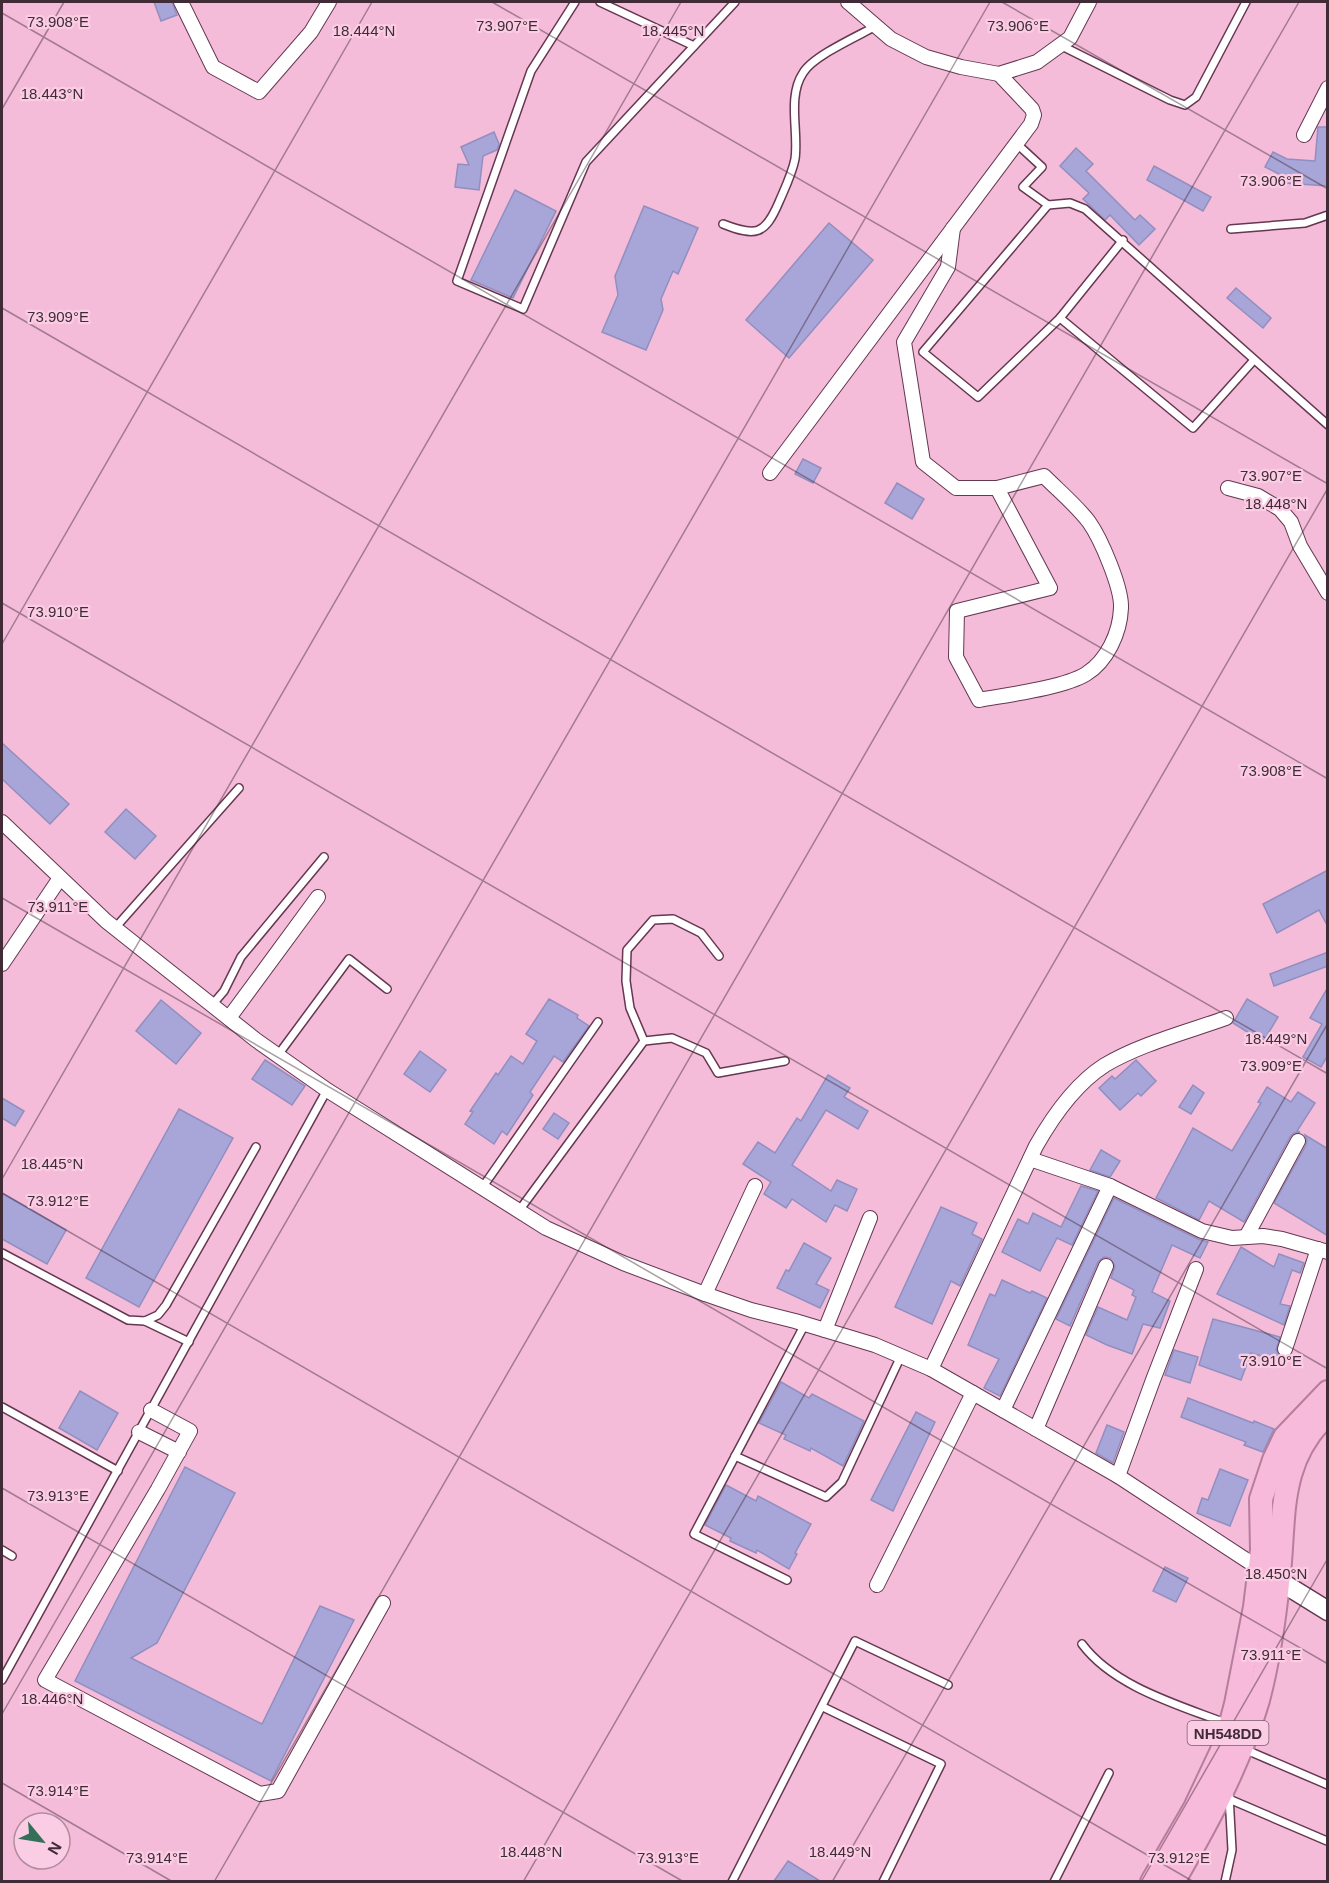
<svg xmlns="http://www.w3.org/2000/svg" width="1329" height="1883" viewBox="0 0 1329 1883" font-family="Helvetica,sans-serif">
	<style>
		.building { fill: #a8a6d9; stroke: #918ec0; stroke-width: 1.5 }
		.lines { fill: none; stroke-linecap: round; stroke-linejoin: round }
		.service-casing { stroke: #653751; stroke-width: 10 }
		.minor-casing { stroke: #653751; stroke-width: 16 }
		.secondary-casing { stroke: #653751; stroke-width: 21 }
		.trunk-casing { stroke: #b77d9c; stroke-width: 26 }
		.service { stroke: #fff; stroke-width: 7 }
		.minor { stroke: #fff; stroke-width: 14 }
		.secondary { stroke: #fff; stroke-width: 18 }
		.trunk { stroke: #f8badb; stroke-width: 22 }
		.ticks { fill: none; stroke: #412b37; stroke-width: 1.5; stroke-opacity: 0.45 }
		.labels { text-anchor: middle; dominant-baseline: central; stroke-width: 4.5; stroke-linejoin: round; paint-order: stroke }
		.shield { fill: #fbcde4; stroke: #795c6b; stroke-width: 1.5 }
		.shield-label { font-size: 15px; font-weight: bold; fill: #412b37 }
		.ticks-label { font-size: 15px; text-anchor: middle; fill: #412b37; stroke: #fbcde4; stroke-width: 4.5; stroke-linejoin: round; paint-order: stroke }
	</style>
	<rect width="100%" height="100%" fill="#f4bcd9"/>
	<g class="building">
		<polygon points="154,2 172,2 177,15 161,21"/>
		<polygon points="1318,127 1328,127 1328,186 1284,183 1285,177 1265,167 1273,152 1287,159 1315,161"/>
		<polygon points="494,132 499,144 497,150 483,156 479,190 455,187 458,164 469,165 461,147"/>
		<polygon points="1076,148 1093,164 1086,171 1135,220 1140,215 1155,229 1139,245 1110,215 1105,220 1083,199 1089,193 1060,166"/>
		<polygon points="1154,166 1211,197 1203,211 1147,180"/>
		<polygon points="515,190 556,211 513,298 471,280"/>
		<polygon points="644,206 698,228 678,274 673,271 661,299 663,310 646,350 602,332 618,295 615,276"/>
		<polygon points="829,223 873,260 789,358 746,320"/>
		<polygon points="1236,288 1271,318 1263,328 1227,298"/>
		<polygon points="803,459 821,468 813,483 795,474"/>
		<polygon points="897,483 924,499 912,519 885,503"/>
		<polygon points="2,743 69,804 50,824 2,779"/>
		<polygon points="126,809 156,836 135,859 105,832"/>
		<polygon points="1328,870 1328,927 1319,910 1277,933 1263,904"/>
		<polygon points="1328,952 1328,966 1274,986 1270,974"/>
		<polygon points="1328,987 1328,1055 1321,1067 1303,1057 1322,1024 1310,1018"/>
		<polygon points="549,999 578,1015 577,1018 589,1026 563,1062 554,1056 530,1092 533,1095 507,1135 502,1131 494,1144 465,1124 473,1112 470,1111 496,1073 498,1075 511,1056 523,1064 537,1041 526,1034"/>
		<polygon points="1247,999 1278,1017 1263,1042 1233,1023"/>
		<polygon points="161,1000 201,1033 176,1064 136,1031"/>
		<polygon points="420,1051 446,1070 430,1092 404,1074"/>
		<polygon points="265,1060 305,1086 292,1105 252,1079"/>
		<polygon points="1136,1060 1156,1081 1141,1096 1138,1093 1120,1110 1099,1088 1112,1076 1115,1079"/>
		<polygon points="828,1075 850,1088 844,1097 868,1111 858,1129 826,1110 792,1165 831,1191 837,1180 857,1189 847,1211 835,1205 826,1222 792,1199 786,1208 764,1194 771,1182 743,1164 758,1142 775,1153 797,1118 801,1121"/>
		<polygon points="1193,1085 1204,1093 1191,1114 1179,1107"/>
		<polygon points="1267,1087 1291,1102 1298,1092 1315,1103 1297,1131 1300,1132 1294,1133 1290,1137 1244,1222 1209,1201 1199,1220 1156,1198 1193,1128 1232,1151 1261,1103 1258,1102"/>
		<polygon points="2,1098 24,1111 15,1126 2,1118"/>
		<polygon points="179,1109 233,1138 139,1307 86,1278"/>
		<polygon points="554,1113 569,1123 558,1139 543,1129"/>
		<polygon points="1305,1135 1328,1149 1328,1236 1274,1203 1306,1145 1307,1140"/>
		<polygon points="1101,1150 1120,1161 1110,1177 1090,1170"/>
		<polygon points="1081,1186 1098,1191 1072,1245 1057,1238 1040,1271 1002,1252 1018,1219 1028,1224 1033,1213 1061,1227"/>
		<polygon points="2,1193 66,1230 47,1264 2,1239"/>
		<polygon points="1114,1198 1198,1239 1208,1242 1200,1258 1172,1245 1152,1292 1170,1301 1160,1328 1143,1324 1132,1354 1107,1345 1086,1335 1098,1307 1127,1320 1136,1297 1132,1295 1134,1290 1111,1278 1115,1266 1110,1258 1104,1257 1098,1262 1070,1326 1056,1319"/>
		<polygon points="941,1207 977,1223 972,1234 982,1239 960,1286 951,1281 932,1324 895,1307"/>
		<polygon points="804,1243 831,1258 816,1284 829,1290 820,1308 777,1288 786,1270 789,1271"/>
		<polygon points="1241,1247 1274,1267 1279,1254 1304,1263 1300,1273 1292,1270 1280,1304 1290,1306 1284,1325 1217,1294"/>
		<polygon points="1002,1280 1030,1293 1032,1291 1047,1298 1000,1396 984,1388 999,1359 968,1345 990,1294 995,1296"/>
		<polygon points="1213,1319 1280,1337 1276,1350 1280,1356 1278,1361 1251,1353 1241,1380 1199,1365"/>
		<polygon points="1174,1350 1198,1357 1190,1383 1165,1375"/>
		<polygon points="781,1382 809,1398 812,1394 864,1421 843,1466 811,1448 810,1451 784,1439 786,1435 759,1423"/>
		<polygon points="80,1391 118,1413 97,1450 59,1428"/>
		<polygon points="1188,1398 1253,1423 1254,1421 1274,1429 1263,1452 1244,1445 1246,1442 1181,1417"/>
		<polygon points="916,1412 935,1422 893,1511 871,1500"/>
		<polygon points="1107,1425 1124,1432 1113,1463 1096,1453"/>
		<polygon points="185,1467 235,1493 157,1643 131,1658 262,1724 320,1606 354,1620 271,1781 75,1681"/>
		<polygon points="1220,1469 1248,1480 1230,1526 1197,1513 1202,1498 1208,1500"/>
		<polygon points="726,1485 756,1501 758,1496 811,1524 795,1553 797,1554 789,1569 757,1550 756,1553 730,1541 731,1538 705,1525"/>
		<polygon points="1165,1567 1188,1578 1176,1602 1153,1591"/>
		<polygon points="788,1861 820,1881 774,1881"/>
	</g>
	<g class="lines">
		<g class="service-casing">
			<g id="service">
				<polyline points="575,2 531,71 457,281 523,309 586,162 735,2"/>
				<polyline points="600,2 694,46"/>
				<polyline points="1060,45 1170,100 1185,105 1196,97 1246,2"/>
				<polyline points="1016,143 1042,167 1023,187 1048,205 1070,203 1085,209 1328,425"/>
				<polyline points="1048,205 923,352 978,397 1060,318 1193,428 1254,360"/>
				<path d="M723 224C756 237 765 235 779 202 785 188 792 174 795 159 799 132 787 97 803 73 813 56 858 36 876 26"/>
				<polyline points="1231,229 1305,223 1328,215"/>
				<polyline points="1060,318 1123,240"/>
				<polyline points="115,928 239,788"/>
				<polyline points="212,1005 224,991 241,957 324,857"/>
				<polyline points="644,1041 672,1038 706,1053 718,1073 785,1061"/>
				<polyline points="278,1055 349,959 387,989"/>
				<polyline points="482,1188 598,1022"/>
				<polyline points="518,1212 644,1041 630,1008 626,981 627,950 653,920 673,919 701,933 719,956"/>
				<polyline points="2,1253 128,1320 145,1321 158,1315 166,1305 256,1147"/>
				<polyline points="145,1321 189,1342"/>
				<polyline points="2,1407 118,1471"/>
				<polyline points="735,1456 826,1497 842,1482 901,1356"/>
				<polyline points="2,1550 12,1556"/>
				<polyline points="787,1580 694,1534 805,1324"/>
				<path d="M1082 1644C1114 1687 1179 1705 1228 1724"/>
				<polyline points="2,1680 327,1090"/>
				<polyline points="823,1707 941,1764 883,1882"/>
				<polyline points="1244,1749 1328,1785"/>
				<polyline points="1229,1799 1327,1841"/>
				<polyline points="732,1882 855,1641 948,1685"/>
				<polyline points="1054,1882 1109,1773"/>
				<polyline points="1225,1882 1232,1850 1229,1795"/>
			</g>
		</g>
		<g class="minor-casing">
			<g id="minor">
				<polyline points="181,2 213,67 259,92 311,32 329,2"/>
				<polyline points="848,2 891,39 926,57 961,67 999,74 1037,62 1070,38 1089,2"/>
				<polyline points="1304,135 1328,88"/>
				<polyline points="953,228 948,267 904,342 923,462 956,488 997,488"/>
				<polyline points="770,473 1031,124 1034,115 1032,109 999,74"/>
				<path d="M1044 476C1059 491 1077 506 1089 522 1101 539 1122 588 1121 608 1120 633 1107 661 1086 674 1063 688 1006 695 979 700L956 657 957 611 1050 588 997 488Z"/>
				<polyline points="1228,488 1258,496 1280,509 1291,522 1300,546 1328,593"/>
				<polyline points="2,822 106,921 256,1040 327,1090 546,1228 623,1263 705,1294 751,1310 795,1321 875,1345 931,1369 1118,1476 1260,1569"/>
				<polyline points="2,964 60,878"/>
				<polyline points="229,1018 318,897"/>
				<polyline points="1030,1159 1110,1186 1202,1231 1232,1238 1263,1236 1282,1239 1328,1252"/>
				<polyline points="1246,1237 1298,1141"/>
				<polyline points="705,1294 755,1186"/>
				<polyline points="825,1330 870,1218"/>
				<polyline points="1285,1349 1318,1249"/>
				<path d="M931 1369 1036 1146C1053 1116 1075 1084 1105 1065 1140 1044 1187 1032 1226 1018"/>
				<polyline points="151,1410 190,1431 158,1489 45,1680 260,1794 278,1791 383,1603"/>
				<polyline points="1003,1410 1110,1186"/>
				<polyline points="1036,1429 1106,1266"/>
				<polyline points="139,1432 179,1452"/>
				<polyline points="1118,1476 1153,1380 1196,1269"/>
				<polyline points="877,1585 973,1393"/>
			</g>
		</g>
		<g class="secondary-casing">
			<polyline id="secondary" points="1268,1574 1328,1611"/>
		</g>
		<g class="trunk-casing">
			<g id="trunk">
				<polyline points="1152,1882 1195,1808 1226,1742 1236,1704 1255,1607 1262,1550 1261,1499 1274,1460 1285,1437 1328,1392"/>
				<path d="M1173 1882C1207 1823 1239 1765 1258 1700 1268 1662 1274 1621 1278 1583 1286 1518 1275 1463 1328 1413"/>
			</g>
		</g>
		<use href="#service" class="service"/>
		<use href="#minor" class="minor"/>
		<use href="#secondary" class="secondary"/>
		<use href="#trunk" class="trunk"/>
	</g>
	<path class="ticks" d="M492 2 1328 484M1002 2 1328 189M2 13 1328 779M2 109 64 2M2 308 1328 1074M2 603 1328 1369M2 644 372 2M2 898 1328 1664M2 1179 681 2M2 1193 1194 1882M2 1488 684 1882M2 1714 990 2M2 1783 173 1882M214 1882 1299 2M523 1882 1328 488M832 1882 1328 1023M1141 1882 1328 1558"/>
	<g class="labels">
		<rect class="shield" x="1187.5" y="1721" width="81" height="24" rx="4.5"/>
		<g class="shield-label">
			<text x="1228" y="1733">NH548DD</text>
		</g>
	</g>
	<g class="ticks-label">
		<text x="58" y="27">73.908°E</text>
		<text x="507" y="31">73.907°E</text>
		<text x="1018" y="31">73.906°E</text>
		<text x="364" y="36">18.444°N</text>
		<text x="673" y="36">18.445°N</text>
		<text x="52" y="99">18.443°N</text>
		<text x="1271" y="186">73.906°E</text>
		<text x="58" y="322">73.909°E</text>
		<text x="1271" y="481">73.907°E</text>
		<text x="1276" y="509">18.448°N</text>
		<text x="58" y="617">73.910°E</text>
		<text x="1271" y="776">73.908°E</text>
		<text x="58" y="912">73.911°E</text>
		<text x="1276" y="1044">18.449°N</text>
		<text x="1271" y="1071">73.909°E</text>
		<text x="52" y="1169">18.445°N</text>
		<text x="58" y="1206">73.912°E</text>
		<text x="1271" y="1366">73.910°E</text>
		<text x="58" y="1501">73.913°E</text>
		<text x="1276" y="1579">18.450°N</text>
		<text x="1271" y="1660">73.911°E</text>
		<text x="52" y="1704">18.446°N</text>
		<text x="58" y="1796">73.914°E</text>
		<text x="531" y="1857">18.448°N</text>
		<text x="840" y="1857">18.449°N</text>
		<text x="157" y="1863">73.914°E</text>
		<text x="668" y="1863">73.913°E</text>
		<text x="1179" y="1863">73.912°E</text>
	</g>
	<rect width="1329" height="1883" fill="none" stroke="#412b37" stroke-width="6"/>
	<g transform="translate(42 1841) rotate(120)"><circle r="28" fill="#fbcde4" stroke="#b18c9f" stroke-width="1.5"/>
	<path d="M0-4.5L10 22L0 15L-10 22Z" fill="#346f59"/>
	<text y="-9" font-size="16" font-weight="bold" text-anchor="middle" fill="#412b37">N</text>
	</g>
</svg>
